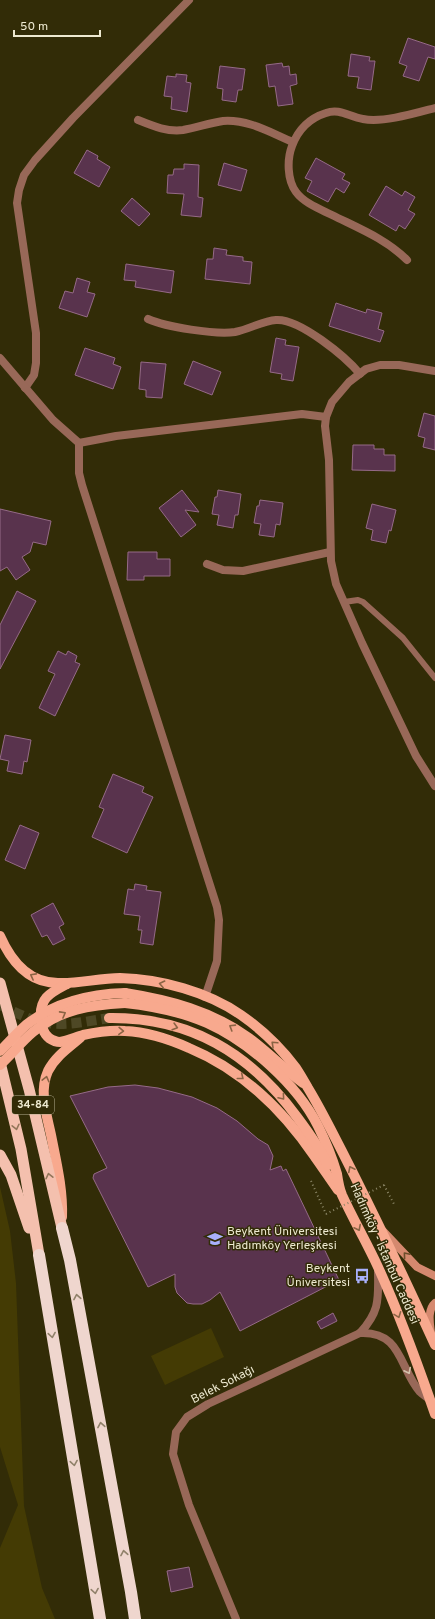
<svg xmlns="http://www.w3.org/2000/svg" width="435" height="1619" viewBox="0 0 435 1619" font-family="Overpass,sans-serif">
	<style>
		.green { fill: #443b04 }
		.building { fill: #59334d; stroke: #956a87 }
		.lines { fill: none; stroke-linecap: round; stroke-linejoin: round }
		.primary-tunnel { stroke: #4e4825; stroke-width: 10; stroke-dasharray: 10 5; stroke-linecap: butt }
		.path { stroke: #8c8768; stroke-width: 2; stroke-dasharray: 1 3; stroke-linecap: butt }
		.service { stroke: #986858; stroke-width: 6 }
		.minor { stroke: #986858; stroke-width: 8 }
		.tertiary { stroke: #986858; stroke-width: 8 }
		.secondary { stroke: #d5896f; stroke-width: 8 }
		.primary { stroke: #f8a98e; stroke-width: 10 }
		.trunk { stroke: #f4c0ae; stroke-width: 11 }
		.motorway { stroke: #efd6ce; stroke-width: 12 }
		.path-bridge { stroke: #8c8768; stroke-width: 2; stroke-dasharray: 1 3; stroke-linecap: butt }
		.primary-bridge { stroke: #f8a98e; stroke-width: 10 }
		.oneway { stroke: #8b6444 }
		.oneway2 { stroke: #93765a }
		.oneway3 { stroke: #6b4d2b }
		.oneway4 { stroke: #90816a }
		.oneway5 { stroke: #d4c2ac }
		.labels { text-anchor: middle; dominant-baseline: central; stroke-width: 3; stroke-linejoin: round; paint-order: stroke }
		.shield { fill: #322c07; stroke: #b5b094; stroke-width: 1 }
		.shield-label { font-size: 11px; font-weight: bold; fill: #ede9d0 }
		.poi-label { font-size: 12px; fill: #ede9d0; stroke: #322c07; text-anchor: start }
		.street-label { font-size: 12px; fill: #ede9d0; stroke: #322c07 }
	</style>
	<rect width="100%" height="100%" fill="#322c07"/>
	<g class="green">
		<polygon points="0,1187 10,1231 16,1283 24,1506 42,1588 55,1619 0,1619 0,1548 18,1505 0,1447"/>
		<polygon points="211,1328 224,1357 165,1385 151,1356"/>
	</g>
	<g class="building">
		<polygon points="408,38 435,47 435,59 428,57 419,81 403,76 407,66 399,63"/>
		<polygon points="351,54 370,57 369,61 375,61 371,90 357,88 359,77 348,76"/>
		<polygon points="282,63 283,67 289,66 290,75 296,74 297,84 290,86 293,104 278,106 275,86 269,87 266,65"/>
		<polygon points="220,66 245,69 242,90 238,90 236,102 222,100 223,89 217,88"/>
		<polygon points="176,74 187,75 186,82 191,83 187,112 171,109 172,97 164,96 167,76 176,77"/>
		<polygon points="87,150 98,156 97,159 110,167 99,187 74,173"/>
		<polygon points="316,158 345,174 342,179 350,183 344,193 336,188 328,202 307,191 312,181 305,178"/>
		<polygon points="224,163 247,170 241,191 218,185"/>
		<polygon points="184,164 199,165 198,197 203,198 201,217 181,215 184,194 167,193 168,175 173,175 174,169 184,169"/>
		<polygon points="386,186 402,196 405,191 415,197 408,210 415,214 405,229 399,225 396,231 369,215"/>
		<polygon points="132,198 150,214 139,226 121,211"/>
		<polygon points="214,248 227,250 226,255 243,257 243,261 252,262 250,284 205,279 207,259 213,259"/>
		<polygon points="126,264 174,271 171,293 135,287 136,281 124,280"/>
		<polygon points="77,278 90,282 87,292 95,294 87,317 59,308 65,291 73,293"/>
		<polygon points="336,303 366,313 367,309 382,313 378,329 384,331 380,342 329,326"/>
		<polygon points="276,338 286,340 285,345 299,347 293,381 281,379 282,374 270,372"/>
		<polygon points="85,348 115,358 113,364 121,367 113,389 75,375"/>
		<polygon points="193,361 221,372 212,395 184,384"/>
		<polygon points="141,362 166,364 162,398 146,397 146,390 139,389"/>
		<polygon points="424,413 435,416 435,450 423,447 425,438 418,436"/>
		<polygon points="353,445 374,445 374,449 384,449 384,455 395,455 395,471 352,470"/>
		<polygon points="182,490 199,512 185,510 196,525 181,537 159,508"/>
		<polygon points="218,490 241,494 238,515 235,515 233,528 217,525 219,515 212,514 215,497 217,497"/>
		<polygon points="260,500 283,503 280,525 276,524 274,537 259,535 261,524 254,523 257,506 259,506"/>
		<polygon points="372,504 396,510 391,531 389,530 386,543 371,540 373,530 366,528"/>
		<polygon points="0,509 51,521 46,545 33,542 30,552 22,557 30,570 16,580 7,567 0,571"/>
		<polygon points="128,552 157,552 157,559 170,559 170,576 144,576 144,580 127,580"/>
		<polygon points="17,591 36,601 0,669 0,625"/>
		<polygon points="58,651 66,655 68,651 77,656 75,662 80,664 55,716 39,708 55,674 48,671"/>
		<polygon points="5,735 31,740 27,762 24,761 22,774 7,771 9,761 0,759"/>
		<polygon points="113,774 144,787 142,792 153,797 127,853 92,837 104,809 99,807"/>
		<polygon points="20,825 39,833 25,869 5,860"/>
		<polygon points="135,884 147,886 146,890 161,892 153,945 140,943 142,930 138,930 140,916 124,914 128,889 134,890"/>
		<polygon points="53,903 64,924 59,927 65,939 53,945 47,935 42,937 31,915"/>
		<polygon points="135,1085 158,1088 192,1097 217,1108 237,1121 258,1139 268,1145 273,1156 270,1170 281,1166 283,1171 286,1169 339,1280 240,1331 220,1292 210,1300 202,1304 193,1304 187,1303 177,1293 175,1287 175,1274 148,1287 93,1178 94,1174 107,1168 70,1096 108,1087"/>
		<polygon points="333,1313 337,1321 321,1329 317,1322"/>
		<polygon points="189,1567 193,1587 171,1592 167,1571"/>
	</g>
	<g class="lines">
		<path class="primary-tunnel" d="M0 1005C15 1012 31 1021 47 1023 67 1026 89 1021 109 1018"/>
		<g class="path">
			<polyline points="311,1181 326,1214"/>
			<polyline points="384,1185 395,1206"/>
		</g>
		<polyline class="service" points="344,602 358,600 363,602 403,638 435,678"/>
		<g class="minor">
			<path d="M138 120C153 126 167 132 183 130 196 128 209 123 223 121 248 119 271 133 293 142"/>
			<path d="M407 260C386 239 358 228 332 215 320 209 304 203 296 192 287 180 287 159 292 146 298 130 310 118 326 113 340 108 349 117 363 119 383 123 416 113 435 108"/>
			<path d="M148 319C166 327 216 335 235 332 250 329 262 321 276 320 299 318 346 357 360 374"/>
			<polyline points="25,388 34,375 36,363 36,333 17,203 19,190 24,175 35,160 73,118 189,0"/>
			<polyline points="207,564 223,570 243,571 330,552"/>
			<path d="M360 1333C402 1331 399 1368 420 1392 423 1395 427 1397 430 1400"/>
			<path d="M236 1619 189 1505 173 1454 176 1432 187 1417 208 1404 360 1333C381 1310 378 1298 378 1269"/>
		</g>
		<g class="tertiary">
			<polyline points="0,358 53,420 79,443"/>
			<polyline points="435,371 399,365 380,365 366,369 349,382 332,402 326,417 325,426 329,460 331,561 336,584 362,643 416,756 435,786"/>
			<polyline points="79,443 79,473 82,485 217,907 219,920 217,961 205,997"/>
			<polyline points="79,443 116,436 302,414 326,417"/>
		</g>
		<g class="secondary">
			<polyline points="383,1231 417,1267 435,1276"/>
			<path d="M431 1333C430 1324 427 1310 435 1303"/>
		</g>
		<g class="primary">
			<path d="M0 936C11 961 28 983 58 983 78 984 99 978 120 978 161 979 208 992 241 1015 261 1029 281 1048 296 1068 300 1074 304 1081 308 1088 325 1116 339 1146 354 1175 382 1231 409 1288 435 1345"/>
			<path d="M67 984C50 993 39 998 41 1019 42 1027 43 1033 49 1038 52 1040 56 1042 60 1042 67 1041 76 1037 83 1035 97 1032 111 1030 125 1031 148 1032 169 1039 189 1048 242 1070 283 1110 315 1157 323 1168 330 1179 338 1190"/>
			<path d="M125 993C169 1000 212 1011 249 1038 268 1052 284 1069 303 1083"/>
			<path d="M125 1003C152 1006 182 1012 207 1023 249 1042 297 1084 318 1126 326 1142 332 1157 337 1174 338 1181 339 1188 342 1195 353 1219 367 1243 378 1267 400 1315 418 1365 435 1414"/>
			<path d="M109 1018C190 1017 250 1053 297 1117 309 1133 320 1148 328 1165"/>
			<path d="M62 1217C63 1191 57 1165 52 1140 48 1118 38 1093 48 1071 55 1057 68 1048 80 1038"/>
		</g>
		<g class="trunk">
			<polyline points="0,983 29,1089 62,1228"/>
			<polyline points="0,1062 21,1149 39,1255"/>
			<polyline points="0,1155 11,1175 29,1228"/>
		</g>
		<g class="motorway">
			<polyline points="62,1228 70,1260 131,1592 135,1619"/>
			<polyline points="39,1255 100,1619"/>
		</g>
		<polyline class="path-bridge" points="326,1214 384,1185"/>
		<g class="primary-bridge">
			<path d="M0 1051C9 1042 17 1033 26 1025 55 1002 90 994 125 993"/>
			<path d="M0 1065C12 1054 21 1042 33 1032 61 1009 90 1005 125 1003"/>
		</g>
	</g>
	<defs><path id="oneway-chevron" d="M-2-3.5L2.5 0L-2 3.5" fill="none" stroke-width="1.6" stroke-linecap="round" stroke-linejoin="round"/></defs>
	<g class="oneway">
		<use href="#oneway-chevron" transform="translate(33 976) rotate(-152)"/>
		<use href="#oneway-chevron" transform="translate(162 984) rotate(-168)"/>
		<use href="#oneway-chevron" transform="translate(63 1014) rotate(-29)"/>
		<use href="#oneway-chevron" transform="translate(175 1027) rotate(16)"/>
		<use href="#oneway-chevron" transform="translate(232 1027) rotate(-148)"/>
		<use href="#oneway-chevron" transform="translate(121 1031) rotate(2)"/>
		<use href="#oneway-chevron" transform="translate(274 1044) rotate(-137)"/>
		<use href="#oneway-chevron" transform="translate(241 1077) rotate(39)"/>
		<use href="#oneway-chevron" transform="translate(46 1079) rotate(-76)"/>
		<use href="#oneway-chevron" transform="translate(282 1097) rotate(50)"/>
		<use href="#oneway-chevron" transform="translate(351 1169) rotate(-117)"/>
		<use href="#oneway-chevron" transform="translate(358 1228) rotate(63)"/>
		<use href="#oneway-chevron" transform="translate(398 1315) rotate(69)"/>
	</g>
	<g class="oneway2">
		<use href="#oneway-chevron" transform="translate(16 1127) rotate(77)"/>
		<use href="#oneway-chevron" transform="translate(49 1176) rotate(-103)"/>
	</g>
	<use class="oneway3" href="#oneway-chevron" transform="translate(406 1255) rotate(-130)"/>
	<g class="oneway4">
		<use href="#oneway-chevron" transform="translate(77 1297) rotate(-100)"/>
		<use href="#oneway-chevron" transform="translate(52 1335) rotate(81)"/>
		<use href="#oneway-chevron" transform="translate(101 1425) rotate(-100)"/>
		<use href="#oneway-chevron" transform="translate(74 1463) rotate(81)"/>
		<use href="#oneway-chevron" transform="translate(124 1553) rotate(-100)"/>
		<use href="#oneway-chevron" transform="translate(95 1591) rotate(81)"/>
	</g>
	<use class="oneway5" href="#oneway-chevron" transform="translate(408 1371) rotate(63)"/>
	<defs>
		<g id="university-bare" transform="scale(1.2)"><path d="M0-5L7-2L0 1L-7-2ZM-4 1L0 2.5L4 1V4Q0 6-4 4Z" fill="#a9b0fc" stroke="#322c07" stroke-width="2.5" paint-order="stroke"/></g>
		<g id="bus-bare" transform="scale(1.2)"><path d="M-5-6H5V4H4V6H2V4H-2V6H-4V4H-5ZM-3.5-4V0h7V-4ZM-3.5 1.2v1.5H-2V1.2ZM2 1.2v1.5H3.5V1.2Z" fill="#a9b0fc" stroke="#322c07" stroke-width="2.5" paint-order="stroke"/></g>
	</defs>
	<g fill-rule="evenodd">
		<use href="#university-bare" x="215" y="1239"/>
		<use href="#bus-bare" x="362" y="1276"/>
	</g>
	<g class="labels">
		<rect class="shield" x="12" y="1096" width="42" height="18" rx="3"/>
		<g class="shield-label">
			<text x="33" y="1105">34-84</text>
		</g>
		<g class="poi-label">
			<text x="227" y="1232">Beykent Üniversitesi<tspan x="227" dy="14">Hadımköy Yerleşkesi</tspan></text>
			<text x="350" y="1269" text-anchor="end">Beykent<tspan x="350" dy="14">Üniversitesi</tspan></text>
		</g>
		<g class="street-label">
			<text transform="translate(384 1254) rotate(66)">Hadımköy - İstanbul Caddesi</text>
			<text transform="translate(223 1385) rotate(-27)">Belek Sokağı</text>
		</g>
	</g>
	<path d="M14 30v6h86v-6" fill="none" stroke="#ede9d0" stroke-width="2"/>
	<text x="20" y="30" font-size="12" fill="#ede9d0" stroke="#322c07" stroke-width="3" paint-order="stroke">50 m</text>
</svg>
